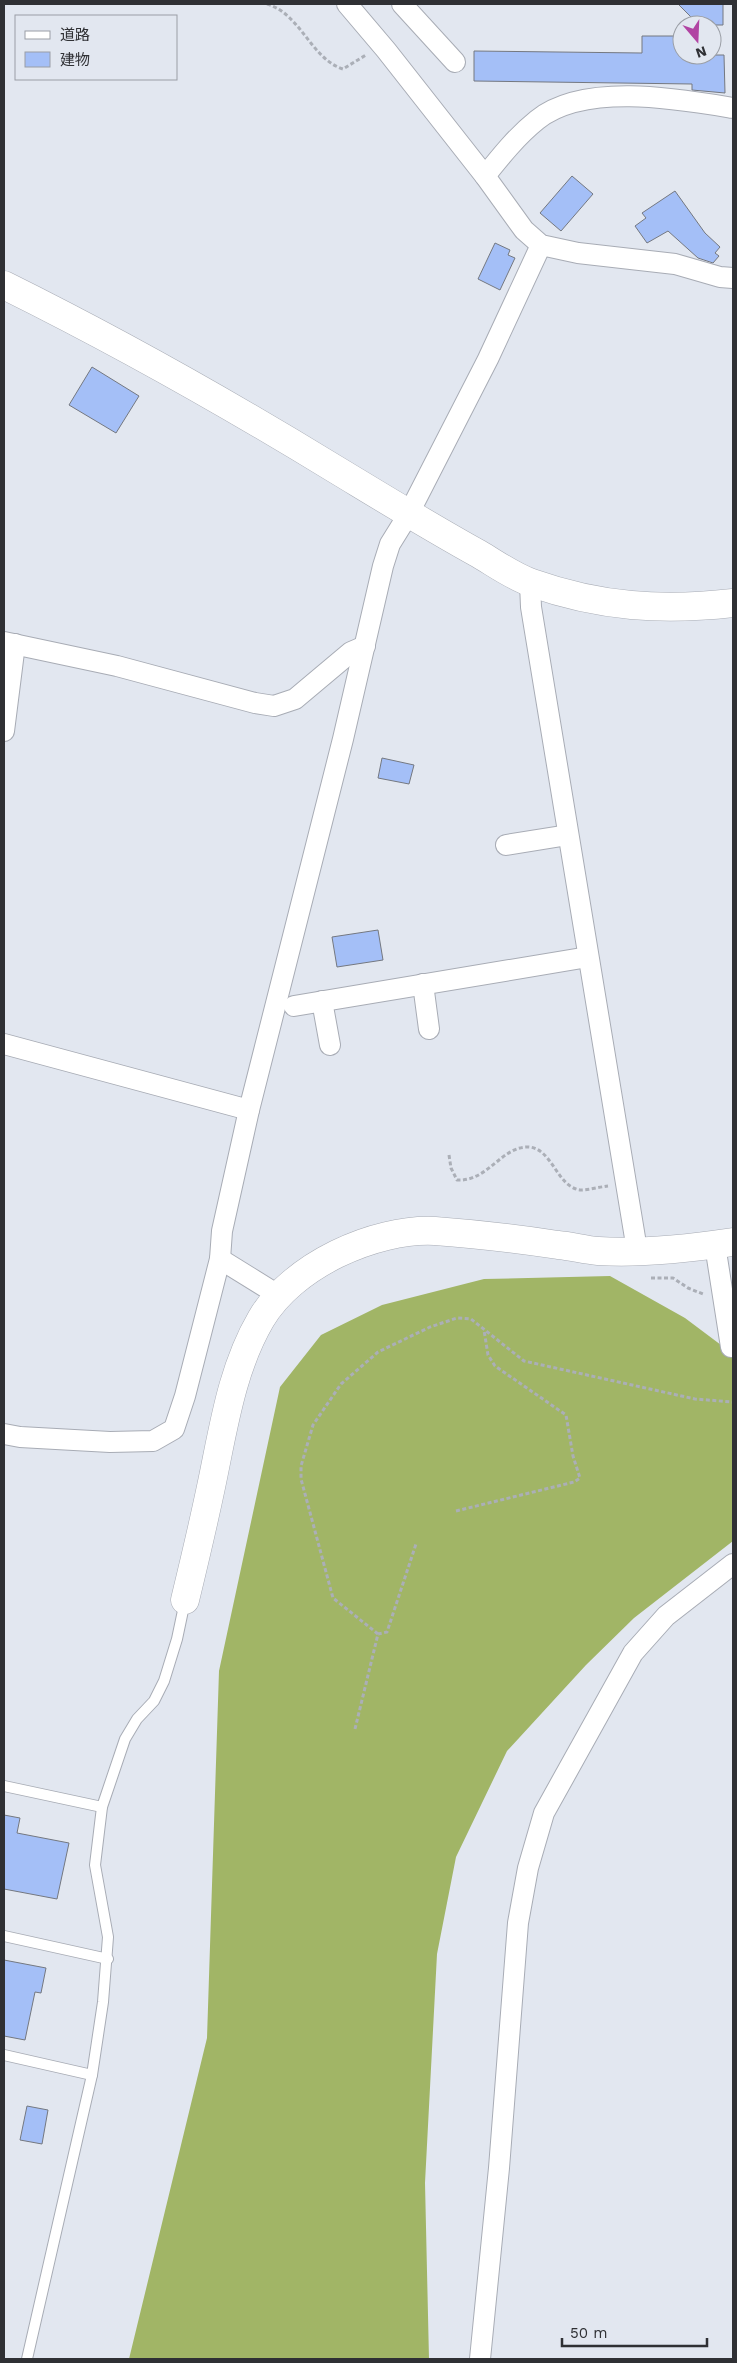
<svg xmlns="http://www.w3.org/2000/svg" width="737" height="2363" viewBox="0 0 737 2363" font-family="'Work Sans','Noto Sans JP',sans-serif">
	<style>
		.forest { fill: #a1b566 }
		.building { fill: #a4bff7; stroke: #747880 }
		.lines { fill: none; stroke-linecap: round; stroke-linejoin: round }
		.lane-casing { stroke: #a8acb5; stroke-width: 12 }
		.street-casing { stroke: #a8acb5; stroke-width: 22 }
		.secondary-casing { stroke: #a8acb5; stroke-width: 29 }
		.path { stroke: #abafb7; stroke-width: 3; stroke-dasharray: 4 2.5; stroke-linecap: butt }
		.lane { stroke: #fff; stroke-width: 10 }
		.street { stroke: #fff; stroke-width: 20 }
		.secondary { stroke: #fff; stroke-width: 28 }
	</style>
	<rect width="100%" height="100%" fill="#e2e7f0"/>
	<polygon class="forest" points="610,1276 685,1318 733,1354 733,1541 634,1618 586,1665 507,1751 456,1857 437,1954 425,2183 429,2359 129,2359 207,2038 219,1671 280,1387 321,1335 382,1305 484,1279"/>
	<g class="building">
		<polygon points="678,4 723,4 723,25 699,25"/>
		<polygon points="642,36 682,36 682,55 724,55 725,93 692,90 692,84 474,81 474,51 642,53"/>
		<polygon points="572,176 593,194 561,231 540,213"/>
		<polygon points="675,191 705,233 720,247 715,253 719,256 713,263 698,258 668,231 647,243 635,226 646,218 642,213"/>
		<polygon points="495,243 510,250 508,255 515,258 500,290 478,279"/>
		<polygon points="92,367 139,396 116,433 69,405"/>
		<polygon points="382,758 414,765 409,784 378,778"/>
		<polygon points="378,930 383,960 337,967 332,937"/>
		<polygon points="4,1815 20,1818 17,1833 69,1843 57,1899 4,1889"/>
		<polygon points="4,1960 46,1968 41,1993 35,1992 25,2040 4,2036"/>
		<polygon points="27,2106 48,2110 42,2144 20,2140"/>
	</g>
	<g class="lines">
		<g class="lane-casing">
			<g id="lane">
				<polyline points="4,1786 102,1807"/>
				<polyline points="4,1936 108,1959"/>
				<polyline points="4,2055 92,2075"/>
				<polyline points="27,2359 92,2075 103,2002 108,1937 95,1865 102,1807 125,1739 137,1719 154,1701 164,1681 177,1639 185,1601"/>
			</g>
		</g>
		<g class="street-casing">
			<g id="street">
				<polyline points="347,4 386,50 485,176 524,230 541,245 578,253 675,264 720,277 733,278"/>
				<polyline points="402,4 455,62"/>
				<path d="M485 176C501 156 517 136 537 120 584 82 679 99 733 108"/>
				<polyline points="530,583 531,607 637,1250"/>
				<polyline points="4,642 117,666 255,703 274,706 295,699 351,652 365,646"/>
				<polyline points="4,731 15,644"/>
				<polyline points="506,845 568,835"/>
				<polyline points="423,984 429,1029"/>
				<polyline points="322,1001 330,1045"/>
				<polyline points="294,1006 588,957"/>
				<polyline points="4,1044 249,1110"/>
				<polyline points="715,1245 731,1347"/>
				<polyline points="220,1259 278,1295"/>
				<polyline points="4,1434 20,1437 110,1442 153,1441 174,1429 185,1396 220,1259 222,1231 249,1110 343,739 383,566 390,544 408,515 488,359 541,245"/>
				<polyline points="480,2359 499,2168 518,1923 528,1868 544,1813 633,1653 666,1616 733,1564"/>
			</g>
		</g>
		<g class="secondary-casing">
			<g id="secondary">
				<path d="M4 285C117 341 227 403 335 469 383 498 430 527 479 554 496 564 514 577 532 583 600 607 662 611 733 603"/>
				<path d="M185 1600C194 1563 203 1525 211 1487 223 1431 231 1370 261 1319 292 1266 374 1228 435 1231 476 1234 518 1239 558 1245 571 1246 585 1250 598 1251 639 1254 692 1248 733 1242"/>
			</g>
		</g>
		<g class="path">
			<path d="M267 4C301 14 311 59 343 69L366 55"/>
			<path d="M449 1155 451 1168 457 1180C488 1182 501 1146 529 1147 553 1149 557 1188 581 1190 589 1190 599 1187 608 1186"/>
			<polyline points="651,1278 673,1278 688,1288 703,1294"/>
			<polyline points="456,1511 574,1482 580,1478 573,1456 566,1415 495,1366 488,1355 484,1330"/>
			<polyline points="378,1634 333,1598 301,1479 301,1466 313,1425 341,1384 378,1352 430,1327 457,1318 471,1319 524,1361 695,1399 733,1402"/>
			<polyline points="355,1729 378,1634 387,1632 416,1544"/>
		</g>
		<use href="#lane" class="lane"/>
		<use href="#street" class="street"/>
		<use href="#secondary" class="secondary"/>
	</g>
	<rect width="737" height="2363" fill="none" stroke="#2f3034" stroke-width="10"/>
	<rect x="15" y="15" width="162" height="65" fill="#e2e7f0" stroke="#9a9ea5"/>
	<rect x="25" y="31" width="25" height="8" fill="#ffffff" stroke="#9a9ea5"/>
	<text x="60" y="40" font-size="15" fill="#2f3034">道路</text>
	<rect x="25" y="52" width="25" height="15" fill="#a4bff7" stroke="#9a9ea5"/>
	<text x="60" y="65" font-size="15" fill="#2f3034">建物</text>
	<g transform="translate(697 40) rotate(161)"><circle r="24" fill="#e2e7f0" stroke="#9a9ea5"/>
	<path d="M0-4L9 19L0 12L-9 19Z" fill="#b144a3"/>
	<text y="-8" font-size="14" font-weight="bold" text-anchor="middle" fill="#2f3034">N</text>
	</g>
	<path d="M562 2338v8h145v-8" fill="none" stroke="#2f3034" stroke-width="2.5"/>
	<text x="570" y="2338" font-size="15" fill="#2f3034" stroke="#e2e7f0" stroke-width="4" paint-order="stroke">50 m</text>
</svg>
